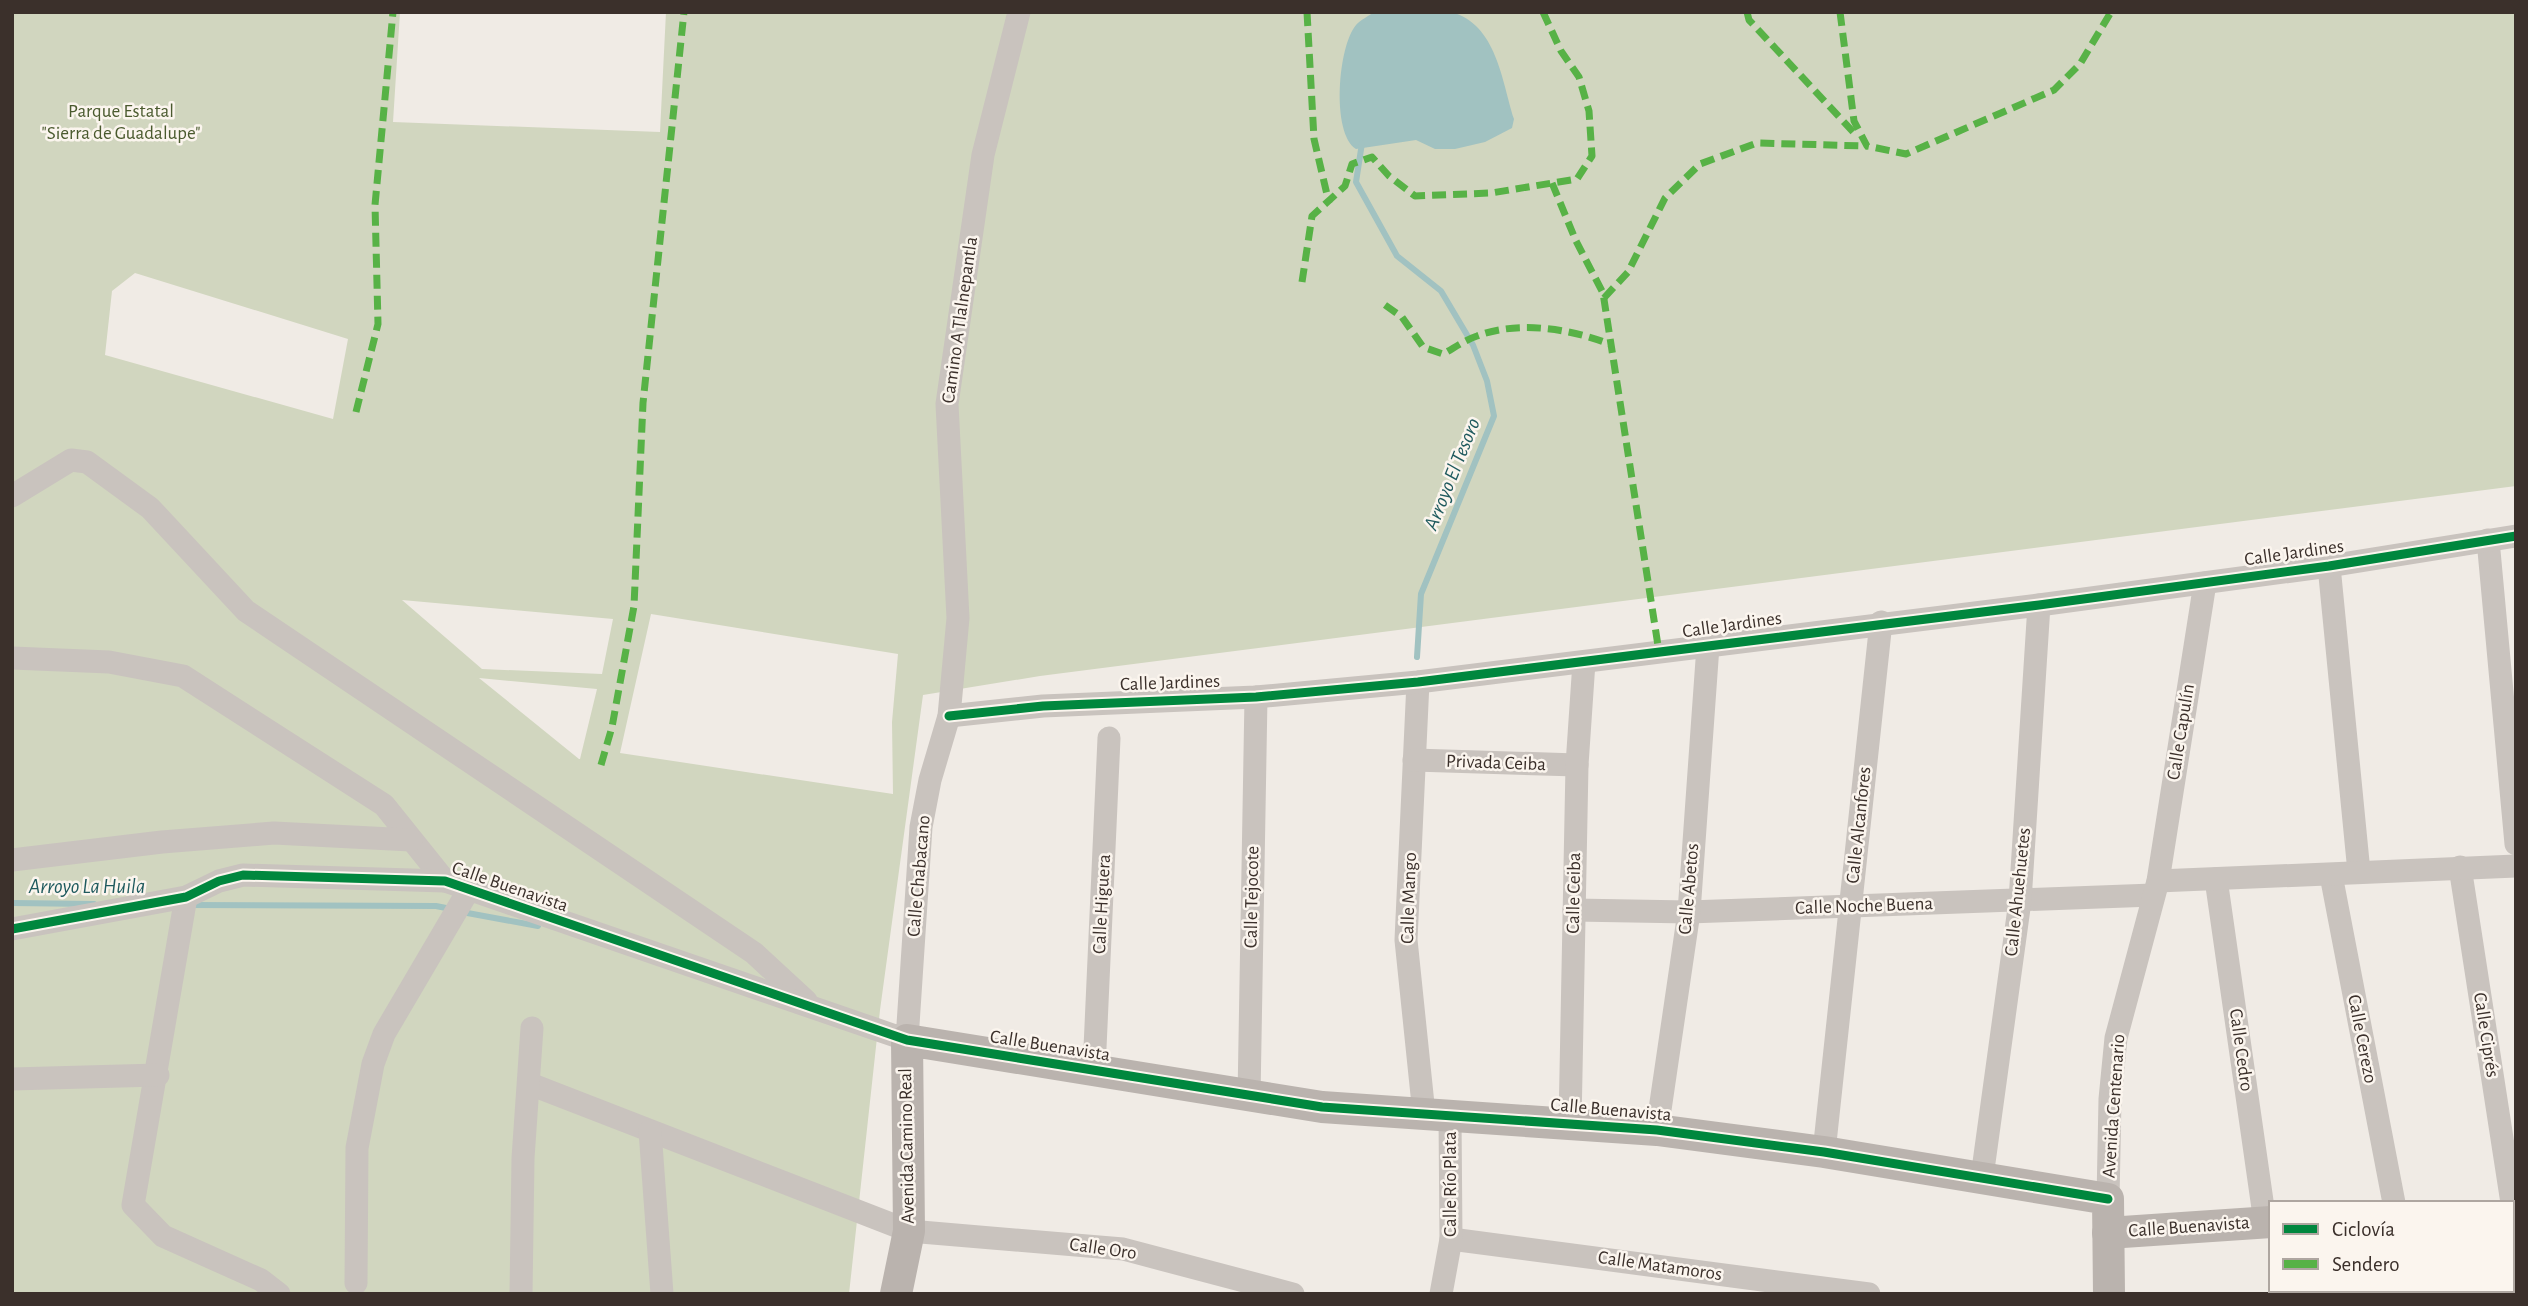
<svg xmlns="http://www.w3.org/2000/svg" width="2528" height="1306" viewBox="0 0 2528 1306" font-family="'Alegreya Sans',sans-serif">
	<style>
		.green { fill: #d1d6bf; fill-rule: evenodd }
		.water { fill: #a1c2c1 }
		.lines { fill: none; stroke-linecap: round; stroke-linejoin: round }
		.stream { stroke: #a1c2c1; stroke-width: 6 }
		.street { stroke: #c9c3be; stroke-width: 23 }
		.secondary { stroke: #bab3ae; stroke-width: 32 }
		.quiet { stroke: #57b246; stroke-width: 7; stroke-dasharray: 14 7; stroke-linecap: butt }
		.cycleway-casing { stroke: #fbf5ee; stroke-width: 13 }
		.cycleway { stroke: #00873e; stroke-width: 9 }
		.labels { text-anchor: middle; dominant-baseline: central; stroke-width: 5; stroke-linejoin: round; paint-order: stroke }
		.park-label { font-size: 19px; fill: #4a5a2e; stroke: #fbf5ee }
		.street-label { font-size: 19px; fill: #3b302b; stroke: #fbf5ee }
		.water-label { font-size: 21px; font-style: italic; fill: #1f5a5e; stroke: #fbf5ee }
	</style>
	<rect width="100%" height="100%" fill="#f0ebe5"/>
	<path class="green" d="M12 12H400L393 122 660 132 666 12H2516V486L1040 676 923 695 880 1010 849 1294H12ZM135 273 348 339 333 419 105 355 112 291ZM402 600 613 619 602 674 482 669ZM651 614 898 654 892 722 893 794 620 753ZM479 678 597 689 580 759H579Z"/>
	<path class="water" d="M1374 12C1396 12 1431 7 1451 12 1497 24 1502 82 1514 119L1512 128 1485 142 1455 149H1435L1416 140 1356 149C1331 133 1338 46 1356 25 1360 20 1369 16 1374 12Z"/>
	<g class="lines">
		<g class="stream">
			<polyline points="1362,143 1356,182 1397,256 1441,291 1473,345 1487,381 1494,416 1421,594 1417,657"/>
			<polyline points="12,903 94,904"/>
			<polyline points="189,905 436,906 451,909"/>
			<polyline points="462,912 538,926"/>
		</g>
		<g class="street">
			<polyline points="12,496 71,460 87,462 150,508 246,611 754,953 806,1001"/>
			<polyline points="2488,540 2516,844"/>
			<polyline points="2329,566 2359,872"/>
			<polyline points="12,658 109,662 183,676 384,805 445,881"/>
			<polyline points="1418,682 1406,940 1424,1114"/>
			<polyline points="949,716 1043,706 1256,697 1418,682 2039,605 2329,566 2516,536"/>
			<polyline points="1414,760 1577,765"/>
			<polyline points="12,860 162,842 274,833 411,840"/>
			<polyline points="2460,867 2512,1203"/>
			<polyline points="2331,875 2394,1203"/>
			<polyline points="2216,879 2265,1222"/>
			<polyline points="2158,881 2516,866"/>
			<polyline points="186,897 133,1205 163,1236 261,1280 279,1294"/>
			<polyline points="1574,910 1689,912 2153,895"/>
			<polyline points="12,929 186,897 219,881 243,875 445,881 907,1040 921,827 930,780 949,716 958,618 947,404 983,155 1019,12"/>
			<polyline points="1094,1070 1109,738"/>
			<polyline points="12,1079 158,1075"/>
			<polyline points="530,1084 909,1231 1123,1249 1293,1294"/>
			<polyline points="1249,1097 1256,697"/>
			<polyline points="1570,1124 1577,765 1584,662"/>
			<polyline points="1657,1130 1689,912 1708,646"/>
			<polyline points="650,1131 662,1294"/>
			<polyline points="1824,1152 1881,622"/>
			<polyline points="1982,1177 2020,901 2039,605"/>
			<polyline points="2108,1199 2110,1099 2116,1038 2158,881 2205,583"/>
			<polyline points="1451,1239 1869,1294"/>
			<polyline points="356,1283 357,1148 373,1064 384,1034 468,891"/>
			<polyline points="2400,1290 2400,1294"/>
			<polyline points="521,1294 523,1158 532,1028"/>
			<polyline points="1441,1294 1451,1239 1450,1116"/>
		</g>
		<g class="secondary">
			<polyline points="2512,1222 2516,1222"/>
			<polyline points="2108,1233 2271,1222"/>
			<polyline points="896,1294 909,1231 907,1040 1322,1107 1657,1130 1824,1152 2108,1199 2109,1294"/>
		</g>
		<g class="quiet">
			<polyline points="1307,12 1314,139 1329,203"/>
			<polyline points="1747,12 1749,20 1857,136"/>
			<polyline points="1840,12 1854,121 1867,146 1906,154 2054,90 2080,64 2111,12"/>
			<polyline points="1552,183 1576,241 1603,293 1659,652"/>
			<polyline points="1302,282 1312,216 1345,186 1352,164 1372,157 1389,176 1415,196 1491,193 1577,179 1592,156 1589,111 1579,77 1561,51 1543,12"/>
			<polyline points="1604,298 1628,272 1665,198 1700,164 1757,143 1867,146"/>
			<path d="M1385 305 1402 317 1423 347 1443 354C1454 348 1465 340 1477 336 1519 320 1572 329 1612 345"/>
			<polyline points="356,412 378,324 375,205 393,12"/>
			<polyline points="601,765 612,727 634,606 643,403 684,12"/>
		</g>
		<g class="cycleway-casing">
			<g id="cycleway">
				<polyline points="949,716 1043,706 1256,697 1418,682 2039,605 2329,566 2516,536"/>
				<polyline points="12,929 186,897 219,881 243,875 445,881 907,1040 1322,1107 1657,1130 1824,1152 2108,1199"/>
			</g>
		</g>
		<use href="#cycleway" class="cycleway"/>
	</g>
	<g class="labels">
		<g class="park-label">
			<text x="121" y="111">Parque Estatal<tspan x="121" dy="22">"Sierra de Guadalupe"</tspan></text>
		</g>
		<g class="street-label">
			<text transform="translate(960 320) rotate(-82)">Camino A Tlalnepantla</text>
			<text transform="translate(2294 553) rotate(-8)">Calle Jardines</text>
			<text transform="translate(1732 625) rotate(-8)">Calle Jardines</text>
			<text transform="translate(1170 683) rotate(-2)">Calle Jardines</text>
			<text transform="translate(2181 732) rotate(-81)">Calle Capulín</text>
			<text transform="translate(1496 763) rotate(2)">Privada Ceiba</text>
			<text transform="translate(1859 825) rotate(-84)">Calle Alcanfores</text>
			<text transform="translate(919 876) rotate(-85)">Calle Chabacano</text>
			<text transform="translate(510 887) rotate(19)">Calle Buenavista</text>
			<text transform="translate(1689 889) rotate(-85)">Calle Abetos</text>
			<text transform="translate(2018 892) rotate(-84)">Calle Ahuehuetes</text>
			<text transform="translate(1574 893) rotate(-89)">Calle Ceiba</text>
			<text transform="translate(1252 897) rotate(-89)">Calle Tejocote</text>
			<text transform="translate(1409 898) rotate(-88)">Calle Mango</text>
			<text transform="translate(1102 904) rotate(-87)">Calle Higuera</text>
			<text transform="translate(1864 906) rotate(-2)">Calle Noche Buena</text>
			<text transform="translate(2486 1035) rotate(81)">Calle Ciprés</text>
			<text transform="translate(2362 1039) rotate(79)">Calle Cerezo</text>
			<text transform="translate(1050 1046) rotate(9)">Calle Buenavista</text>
			<text transform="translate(2241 1050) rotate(82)">Calle Cedro</text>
			<text transform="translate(2114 1106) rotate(-86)">Avenida Centenario</text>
			<text transform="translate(1611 1110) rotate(5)">Calle Buenavista</text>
			<text transform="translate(907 1146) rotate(-91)">Avenida Camino Real</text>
			<text transform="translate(1450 1184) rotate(-90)">Calle Río Plata</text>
			<text transform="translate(2189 1227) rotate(-4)">Calle Buenavista</text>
			<text transform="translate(1103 1249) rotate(8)">Calle Oro</text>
			<text transform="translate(1660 1266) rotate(8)">Calle Matamoros</text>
		</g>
		<g class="water-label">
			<text transform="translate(1452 474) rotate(-68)">Arroyo El Tesoro</text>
			<text x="87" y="886">Arroyo La Huila</text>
		</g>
	</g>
	<rect width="2528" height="1306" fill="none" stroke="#3b302b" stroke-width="28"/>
	<rect x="2269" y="1201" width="245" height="91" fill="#fbf5ee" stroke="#aea6a0" stroke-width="2"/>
	<rect x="2283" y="1224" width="35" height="10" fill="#00873e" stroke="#aea6a0" stroke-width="2"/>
	<text x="2332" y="1236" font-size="21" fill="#3b302b">Ciclovía</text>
	<rect x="2283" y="1259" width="35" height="10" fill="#57b246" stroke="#aea6a0" stroke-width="2"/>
	<text x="2332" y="1271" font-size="21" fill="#3b302b">Sendero</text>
</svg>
